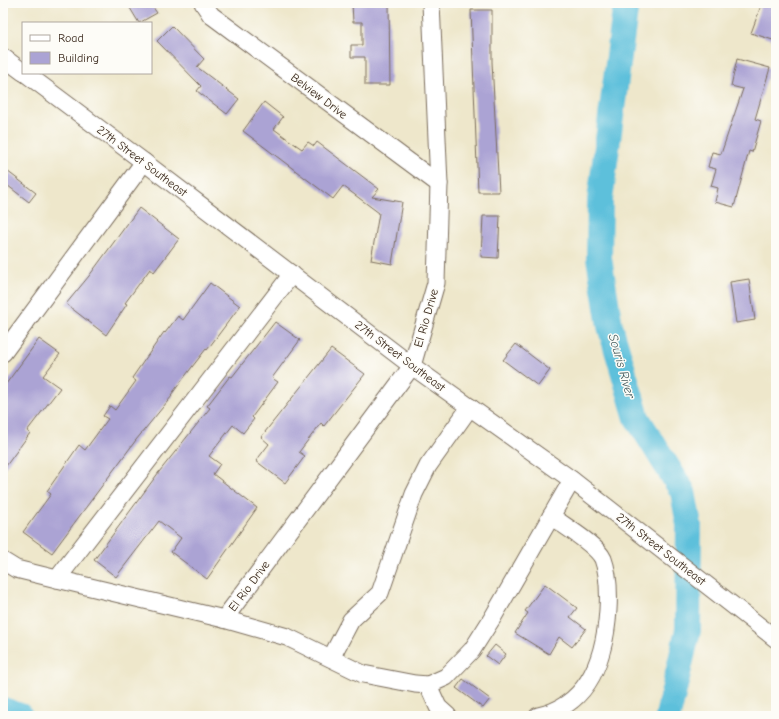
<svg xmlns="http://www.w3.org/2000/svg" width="779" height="719" viewBox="0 0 779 719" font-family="'Comic Neue',sans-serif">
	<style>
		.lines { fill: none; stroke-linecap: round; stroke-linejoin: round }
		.river { stroke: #5dc0db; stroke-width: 26 }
		.building { fill: #aba3d4 }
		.minor-casing { stroke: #7a6c5b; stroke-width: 19 }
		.minor { stroke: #fff; stroke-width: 17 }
		.labels { text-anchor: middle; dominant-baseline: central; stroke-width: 3; stroke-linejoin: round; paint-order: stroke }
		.street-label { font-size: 12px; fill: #3b2a1e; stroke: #fdfcf7 }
		.water-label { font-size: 13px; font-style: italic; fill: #475e60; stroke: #fdfcf7 }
	</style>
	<rect width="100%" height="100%" fill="#fdfcf7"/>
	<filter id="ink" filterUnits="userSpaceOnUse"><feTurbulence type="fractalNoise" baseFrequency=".025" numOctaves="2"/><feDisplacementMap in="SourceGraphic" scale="8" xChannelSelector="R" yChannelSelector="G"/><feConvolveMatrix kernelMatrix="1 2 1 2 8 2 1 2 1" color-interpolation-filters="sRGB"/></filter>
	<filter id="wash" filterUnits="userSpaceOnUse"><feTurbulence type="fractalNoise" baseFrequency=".012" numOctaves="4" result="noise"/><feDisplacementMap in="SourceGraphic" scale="16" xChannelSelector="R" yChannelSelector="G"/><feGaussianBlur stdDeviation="0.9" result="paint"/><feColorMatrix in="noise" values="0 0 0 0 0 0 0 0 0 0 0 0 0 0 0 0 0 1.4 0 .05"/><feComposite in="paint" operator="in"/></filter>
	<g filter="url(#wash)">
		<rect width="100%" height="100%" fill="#eee7cb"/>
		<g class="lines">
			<g class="river">
				<polyline points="626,3 600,200 599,258 610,326 637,418 683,492 689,525 688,630 668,716"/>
				<polyline points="3,710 20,716"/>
			</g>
		</g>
		<g id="blocks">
			<g class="building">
				<polygon points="127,3 150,3 157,13 139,23"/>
				<polygon points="352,3 389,3 390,85 365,85 365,57 351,57 351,45 362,45 362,22 353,22"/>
				<polygon points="762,3 776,3 776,41 751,33"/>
				<polygon points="471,10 492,10 492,62 499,192 478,192"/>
				<polygon points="172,26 204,59 197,67 239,99 227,114 197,91 201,86 157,41"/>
				<polygon points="737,59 770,68 755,119 761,121 752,152 749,151 734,207 715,202 718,188 711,186 716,169 708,167 712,152 721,154 743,89 731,86"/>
				<polygon points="264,102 283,117 274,129 289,140 302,149 308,142 314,146 317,142 379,189 372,197 402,202 392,264 371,260 379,213 343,186 333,199 243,131"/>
				<polygon points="3,168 36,193 29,202 3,182"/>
				<polygon points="139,208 179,239 154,272 150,269 125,303 127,304 106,335 66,304 89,276"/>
				<polygon points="483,216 500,216 498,258 481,257"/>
				<polygon points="749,279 755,320 736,323 730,282"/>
				<polygon points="210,283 240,306 207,350 206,349 192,367 171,395 172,396 136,440 52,553 23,532 51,494 47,491 79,445 85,450 108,419 103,416 110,406 115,410 136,381 132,378 164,332 165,333 178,316 183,320"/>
				<polygon points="275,322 300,340 272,378 278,382 252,417 254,419 243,433 233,425 209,456 220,464 213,474 257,508 207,579 171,552 181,538 159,521 116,577 94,560 159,472 210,408 207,406 230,376 232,377"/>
				<polygon points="39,339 60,354 43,376 60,388 27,431 30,433 3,470 3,388"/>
				<polygon points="516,344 550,370 538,386 503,360"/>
				<polygon points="331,349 365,374 324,426 321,423 299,452 305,456 285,483 256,461 269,444 261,437"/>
				<polygon points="545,584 577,608 570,617 586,629 572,647 559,637 549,654 515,633 528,613 525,611"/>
				<polygon points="495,645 506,654 498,665 486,656"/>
				<polygon points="463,679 490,699 483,708 456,688"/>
			</g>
		</g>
	</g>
	<g filter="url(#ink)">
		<use href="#blocks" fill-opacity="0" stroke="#7a6c5b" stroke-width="1"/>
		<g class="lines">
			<g class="minor-casing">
				<g id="minor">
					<polyline points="203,3 211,15 439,184"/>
					<polyline points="3,57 23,72"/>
					<polyline points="25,73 144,162 412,366 572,480 776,639"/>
					<polyline points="3,353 144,162"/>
					<polyline points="3,561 16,569 57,579 292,274"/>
					<polyline points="57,579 224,619 287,637 363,674 415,684 428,685 446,677 472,650 493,617 572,480"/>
					<polyline points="224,619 412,366 436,283 439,184 431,3"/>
					<polyline points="331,658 351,620 380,593 414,494 428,466 470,407"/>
					<polyline points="428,685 438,707 448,716"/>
					<path d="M538 716C590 705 605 656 608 610 609 593 609 575 603 559 597 545 564 526 551 516"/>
				</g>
			</g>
			<use href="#minor" class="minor"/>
		</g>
	</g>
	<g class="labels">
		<g class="street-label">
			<text transform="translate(319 96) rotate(37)">Belview Drive</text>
			<text transform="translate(142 161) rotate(37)">27th Street Southeast</text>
			<text transform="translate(426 318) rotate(-74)">El Rio Drive</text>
			<text transform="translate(400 356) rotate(37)">27th Street Southeast</text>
			<text transform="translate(661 549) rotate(38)">27th Street Southeast</text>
			<text transform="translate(249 586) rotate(-53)">El Rio Drive</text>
		</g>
		<g class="water-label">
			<text transform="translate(622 366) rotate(74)">Souris River</text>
		</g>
	</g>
	<rect width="779" height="719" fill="none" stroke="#fdfcf7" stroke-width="16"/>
	<rect x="22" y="22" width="130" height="52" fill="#fdfcf7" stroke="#afa8a0"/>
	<rect x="30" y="35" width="20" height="6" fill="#ffffff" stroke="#afa8a0"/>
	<text x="58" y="42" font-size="12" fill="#3b2a1e">Road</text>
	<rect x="30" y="52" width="20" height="12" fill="#aba3d4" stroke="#afa8a0"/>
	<text x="58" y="62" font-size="12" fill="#3b2a1e">Building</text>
</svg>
